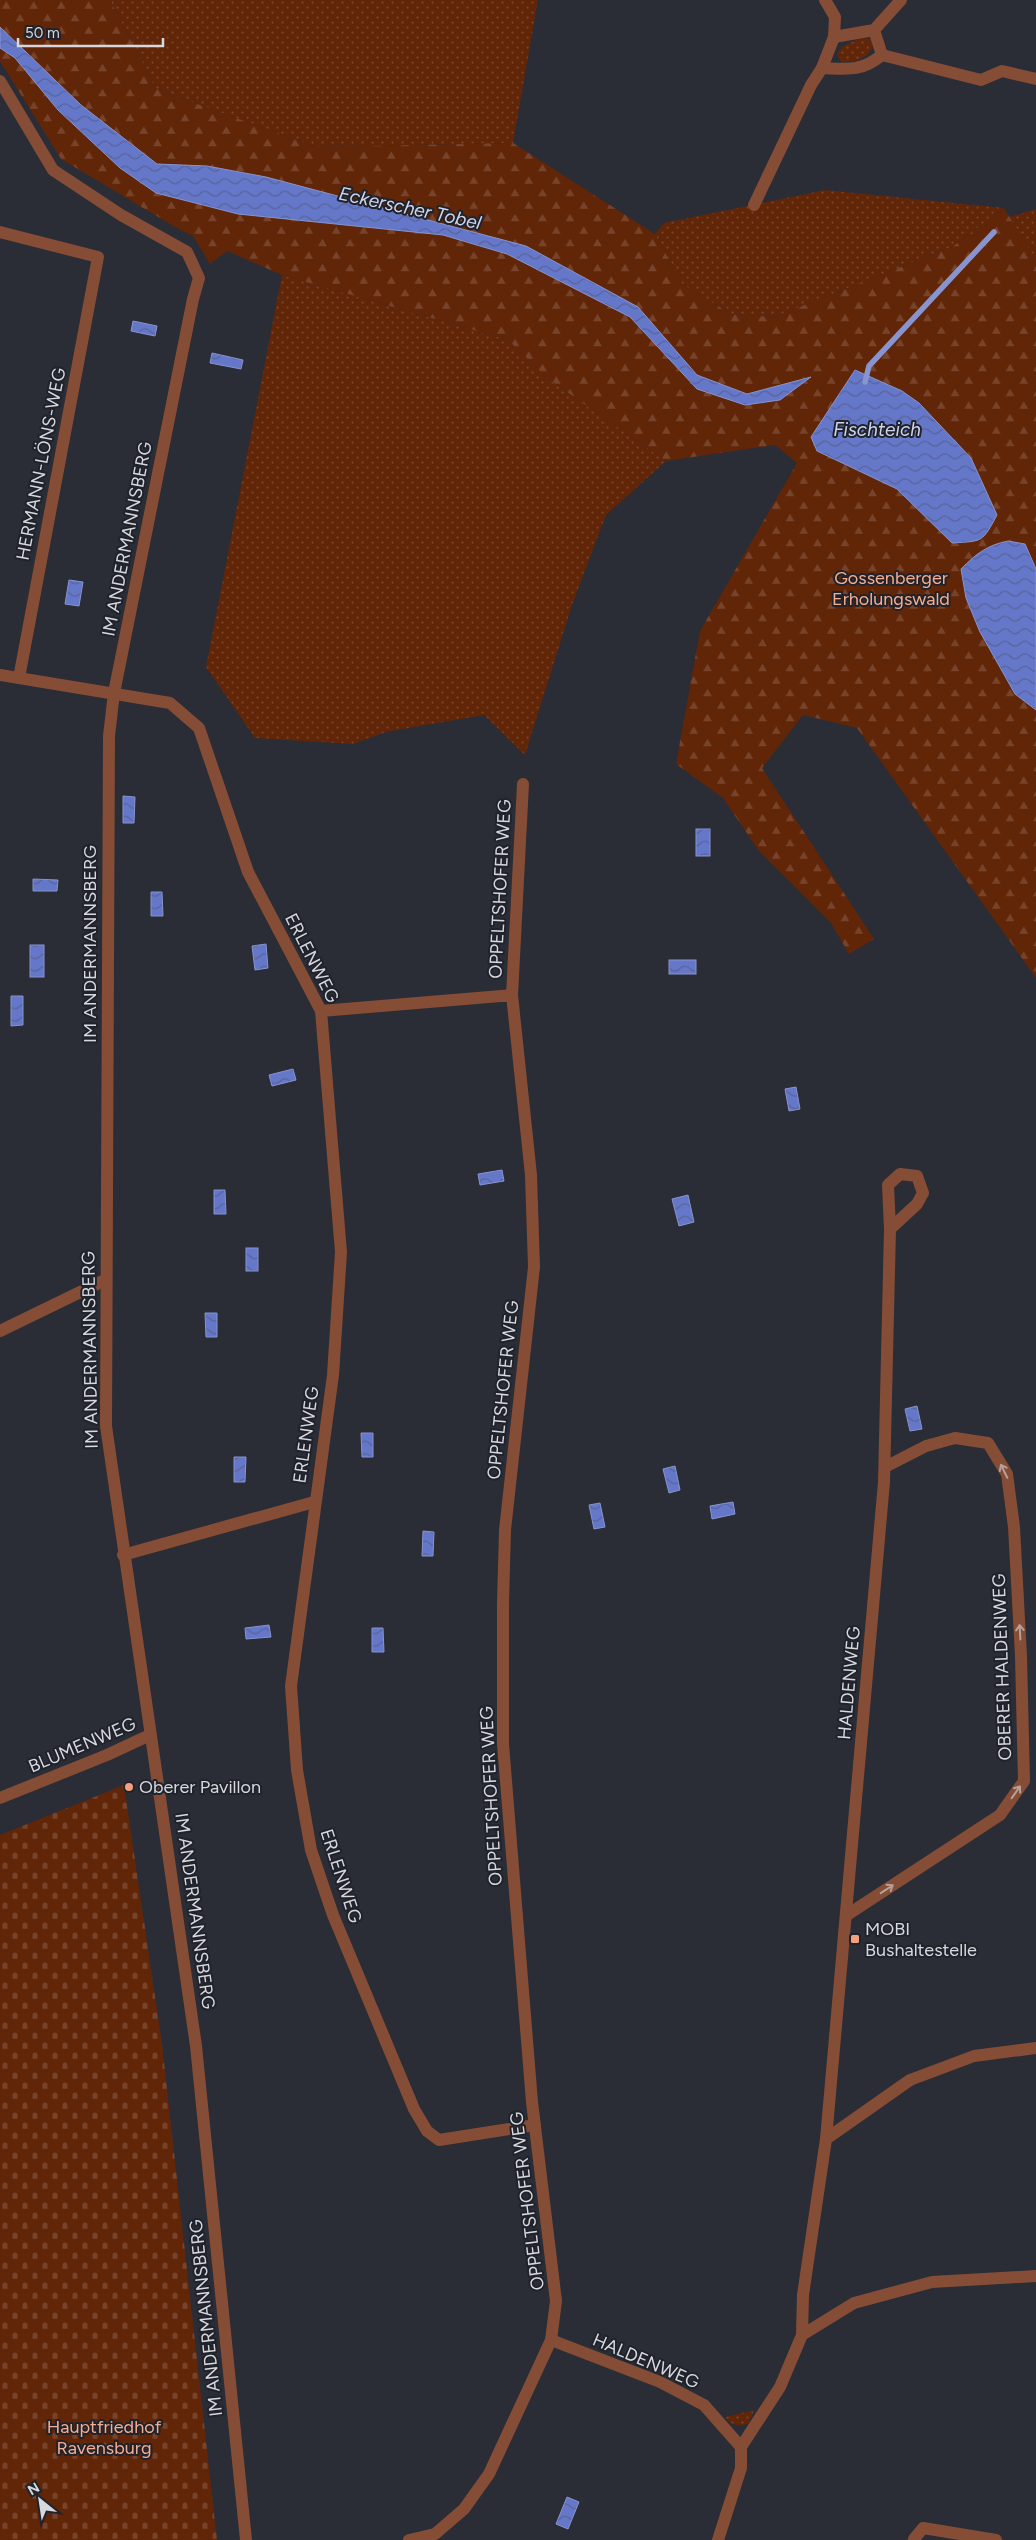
<svg xmlns="http://www.w3.org/2000/svg" width="1036" height="2540" viewBox="0 0 1036 2540" font-family="Figtree,sans-serif">
	<style>
		.grass { fill: url(#grass-dots) }
		.forest { fill: url(#forest-firs) }
		.cemetery { fill: url(#cemetery-stones) }
		.water { fill: url(#water-waves); stroke: #8794cf }
		.lines { fill: none; stroke-linecap: round; stroke-linejoin: round }
		.stream { stroke: #8794cf; stroke-width: 5.5 }
		.street { stroke: #854d35; stroke-width: 12 }
		.oneway { stroke: #b6a09a }
		.poi-dot { fill: #f2a07e; stroke: #20232b; stroke-width: 2 }
		.labels { text-anchor: middle; dominant-baseline: central; stroke-width: 4; stroke-linejoin: round; paint-order: stroke }
		.street-label { font-size: 18px; fill: #d6d8de; stroke: #20232b }
		.park-label { font-size: 18px; fill: #f5ad90; stroke: #20232b }
		.poi-label { font-size: 18px; fill: #d6d8de; stroke: #20232b; text-anchor: start }
		.water-label { font-size: 19px; font-style: italic; fill: #ced4eb; stroke: #20232b }
	</style>
	<defs>
		<pattern id="grass-dots" width="8" height="8" patternUnits="userSpaceOnUse" patternTransform="scale(1.25)"><rect width="8" height="8" fill="#612507"/><path d="M2 2h.1M6 6h.1" fill="none" stroke="#77442b" stroke-width="1.8" stroke-linecap="round"/></pattern>
		<pattern id="forest-firs" width="22" height="20" patternUnits="userSpaceOnUse" patternTransform="scale(1.25)"><rect width="22" height="20" fill="#612507"/><path d="M5 1l3.5 6h-7zM16 11l3.5 6h-7z" fill="#77442b"/></pattern>
		<pattern id="cemetery-stones" width="16" height="16" patternUnits="userSpaceOnUse" patternTransform="scale(1.25)"><rect width="16" height="16" fill="#612507"/><path d="M2 7V4a2 2 0 0 1 4 0v3zM10 15v-3a2 2 0 0 1 4 0v3z" fill="#77442b"/></pattern>
		<pattern id="water-waves" width="16" height="10" patternUnits="userSpaceOnUse" patternTransform="scale(1.25)"><rect width="16" height="10" fill="#6577c9"/><path d="M0 5q4-4 8 0t8 0" fill="none" stroke="#58649a"/></pattern>
	</defs>
	<rect width="100%" height="100%" fill="#2a2c36"/>
	<g class="grass">
		<polygon points="110,0 538,0 513,143 316,147 156,89"/>
		<path d="M861 38 870 39 873 47C866 59 853 64 840 61L837 53 843 46Z"/>
		<polygon points="825,190 1004,208 952,247 774,317 731,314 682,284 655,234 664,223"/>
		<polygon points="1036,209 1036,260 1009,217"/>
		<polygon points="282,275 508,340 547,378 666,461 606,515 572,605 525,755 484,715 386,732 353,744 255,738 206,667"/>
		<path d="M754 2410 749 2423C738 2427 732 2426 725 2417Z"/>
	</g>
	<polygon class="forest" points="0,0 110,0 156,89 316,147 513,143 655,234 682,284 731,314 774,317 952,247 1004,208 1036,260 1036,978 857,728 803,715 762,768 874,939 849,954 831,923 759,851 723,798 676,764 700,631 797,463 775,445 666,461 547,378 508,340 282,275 227,251 210,264 193,236 175,227 61,159 0,61"/>
	<polygon class="cemetery" points="124,1785 162,2044 217,2540 0,2540 0,1835"/>
	<g class="water">
		<polygon points="0,27 81,105 157,164 207,166 266,177 526,246 638,307 697,375 747,394 811,377 780,400 745,405 697,389 630,317 507,254 443,235 238,214 156,193 120,168 58,110 15,58 0,48"/>
		<polygon points="133,321 157,326 155,336 131,331"/>
		<polygon points="212,353 243,360 241,369 210,363"/>
		<path d="M855 370 902 391 919 403 971 458 997 515C982 543 983 541 952 543L897 489 817 451 811 437Z"/>
		<path d="M1008 541 1025 544 1036 569V710L1015 694 980 632 966 598 961 569C976 554 987 545 1008 541Z"/>
		<polygon points="69,580 83,582 79,606 65,604"/>
		<polygon points="123,796 135,797 134,823 123,823"/>
		<rect x="696" y="829" width="14" height="27"/>
		<polygon points="33,879 58,880 57,891 33,891"/>
		<polygon points="151,892 162,892 163,916 151,916"/>
		<polygon points="266,944 268,968 255,970 252,946"/>
		<rect x="30" y="945" width="14" height="32"/>
		<rect x="669" y="960" width="27" height="14"/>
		<polygon points="11,996 23,996 23,1025 11,1026"/>
		<polygon points="293,1069 296,1080 272,1086 269,1075"/>
		<polygon points="796,1087 800,1109 789,1111 785,1089"/>
		<polygon points="502,1170 504,1181 480,1185 478,1174"/>
		<polygon points="214,1190 225,1190 226,1214 214,1214"/>
		<polygon points="688,1195 694,1222 679,1226 672,1199"/>
		<rect x="246" y="1248" width="12" height="23"/>
		<polygon points="205,1313 217,1313 217,1337 206,1337"/>
		<polygon points="917,1406 922,1429 910,1431 905,1409"/>
		<polygon points="361,1433 373,1433 373,1457 362,1457"/>
		<polygon points="234,1457 246,1457 245,1482 234,1482"/>
		<polygon points="675,1466 680,1490 669,1493 663,1469"/>
		<polygon points="733,1502 735,1514 712,1519 710,1506"/>
		<polygon points="600,1503 605,1527 594,1529 589,1505"/>
		<polygon points="423,1531 434,1532 433,1556 422,1556"/>
		<polygon points="269,1625 271,1637 246,1639 245,1628"/>
		<polygon points="372,1628 383,1628 384,1652 372,1652"/>
		<polygon points="567,2497 579,2502 568,2529 556,2524"/>
	</g>
	<g class="lines">
		<polyline class="stream" points="865,382 869,366 994,232"/>
		<g class="street">
			<polyline points="825,0 835,17 834,37"/>
			<polyline points="882,55 981,80 1002,71 1036,79"/>
			<path d="M822 68C848 69 861 72 882 55L874 30"/>
			<polyline points="0,81 53,170 121,215 187,252 199,278 193,299 114,693 109,736 106,1426 196,2046 246,2540"/>
			<polyline points="754,205 811,85 822,68 834,37 874,30 901,0"/>
			<polyline points="0,232 98,257 19,678"/>
			<polyline points="0,675 170,703 199,728 248,872 321,1011 341,1252 333,1375 291,1686 297,1770 311,1850 333,1915 414,2109 427,2131 439,2140 535,2125"/>
			<polyline points="512,995 523,784"/>
			<polyline points="321,1011 512,995 531,1175 534,1267 505,1530 503,1604 503,1744 532,2102 556,2301 551,2340 489,2474 464,2509 435,2534 409,2540"/>
			<polyline points="0,1331 105,1280"/>
			<polyline points="123,1555 314,1502"/>
			<polyline points="0,1798 107,1755 150,1735"/>
			<polyline points="847,1915 1000,1815 1024,1781 1021,1656 1014,1527 1007,1474 988,1443 955,1438 926,1446 885,1467"/>
			<polyline points="826,2139 910,2080 974,2056 1036,2048"/>
			<polyline points="802,2335 854,2303 932,2282 1036,2276"/>
			<polyline points="551,2340 660,2382 704,2405 741,2447"/>
			<polyline points="914,2539 923,2528 996,2540"/>
			<polyline points="718,2540 741,2468 741,2447 780,2387 802,2335 803,2295 826,2139 884,1482 890,1229 888,1185 900,1174 917,1176 923,1193 917,1204 890,1229"/>
		</g>
	</g>
	<defs><path id="oneway-shaft" d="M-6 0H5M1.5-3L5.5 0L1.5 3" fill="none" stroke-width="1.6" stroke-linecap="round" stroke-linejoin="round" transform="scale(1.25)"/></defs>
	<g class="oneway">
		<use href="#oneway-shaft" transform="translate(1004 1471) rotate(-116)"/>
		<use href="#oneway-shaft" transform="translate(1020 1632) rotate(-93)"/>
		<use href="#oneway-shaft" transform="translate(1016 1792) rotate(-55)"/>
		<use href="#oneway-shaft" transform="translate(887 1889) rotate(-33)"/>
	</g>
	<g class="poi-dot">
		<circle cx="129" cy="1787" r="5"/>
		<rect x="850" y="1934" width="10" height="10" rx="2.5"/>
	</g>
	<g class="labels">
		<g class="street-label">
			<text transform="translate(41 464) rotate(-79)">HERMANN-LÖNS-WEG</text>
			<text transform="translate(127 539) rotate(-79)">IM ANDERMANNSBERG</text>
			<text transform="translate(500 889) rotate(-87)">OPPELTSHOFER WEG</text>
			<text transform="translate(90 944) rotate(-90)">IM ANDERMANNSBERG</text>
			<text transform="translate(312 958) rotate(63)">ERLENWEG</text>
			<text transform="translate(90 1350) rotate(-91)">IM ANDERMANNSBERG</text>
			<text transform="translate(503 1390) rotate(-84)">OPPELTSHOFER WEG</text>
			<text transform="translate(306 1435) rotate(-82)">ERLENWEG</text>
			<text transform="translate(1002 1667) rotate(-92)">OBERER HALDENWEG</text>
			<text transform="translate(849 1683) rotate(-85)">HALDENWEG</text>
			<text transform="translate(82 1745) rotate(-23)">BLUMENWEG</text>
			<text transform="translate(491 1796) rotate(-93)">OPPELTSHOFER WEG</text>
			<text transform="translate(341 1876) rotate(72)">ERLENWEG</text>
			<text transform="translate(195 1911) rotate(82)">IM ANDERMANNSBERG</text>
			<text transform="translate(527 2201) rotate(-97)">OPPELTSHOFER WEG</text>
			<text transform="translate(206 2318) rotate(-96)">IM ANDERMANNSBERG</text>
			<text transform="translate(646 2361) rotate(23)">HALDENWEG</text>
		</g>
		<g class="park-label">
			<text x="891" y="578">Gossenberger<tspan x="891" dy="21">Erholungswald</tspan></text>
			<text x="104" y="2427">Hauptfriedhof<tspan x="104" dy="21">Ravensburg</tspan></text>
		</g>
		<g class="poi-label">
			<text x="139" y="1787">Oberer Pavillon</text>
			<text x="865" y="1929">MOBI<tspan x="865" dy="21">Bushaltestelle</tspan></text>
		</g>
		<g class="water-label">
			<text transform="translate(410 208) rotate(12)">Eckerscher Tobel</text>
			<text x="877" y="429">Fischteich</text>
		</g>
	</g>
	<g transform="translate(40 2500) rotate(330)" stroke="#20232b" stroke-width="4" paint-order="stroke">
	<path d="M0-4L9 19L0 12L-9 19Z" fill="#d6d8de"/>
	<text y="-8" font-size="14" font-weight="bold" text-anchor="middle" fill="#d6d8de">N</text>
	</g>
	<path d="M18 38v8h145v-8" fill="none" stroke="#d6d8de" stroke-width="2.5"/>
	<text x="25" y="38" font-size="15" fill="#d6d8de" stroke="#20232b" stroke-width="4" paint-order="stroke">50 m</text>
</svg>
